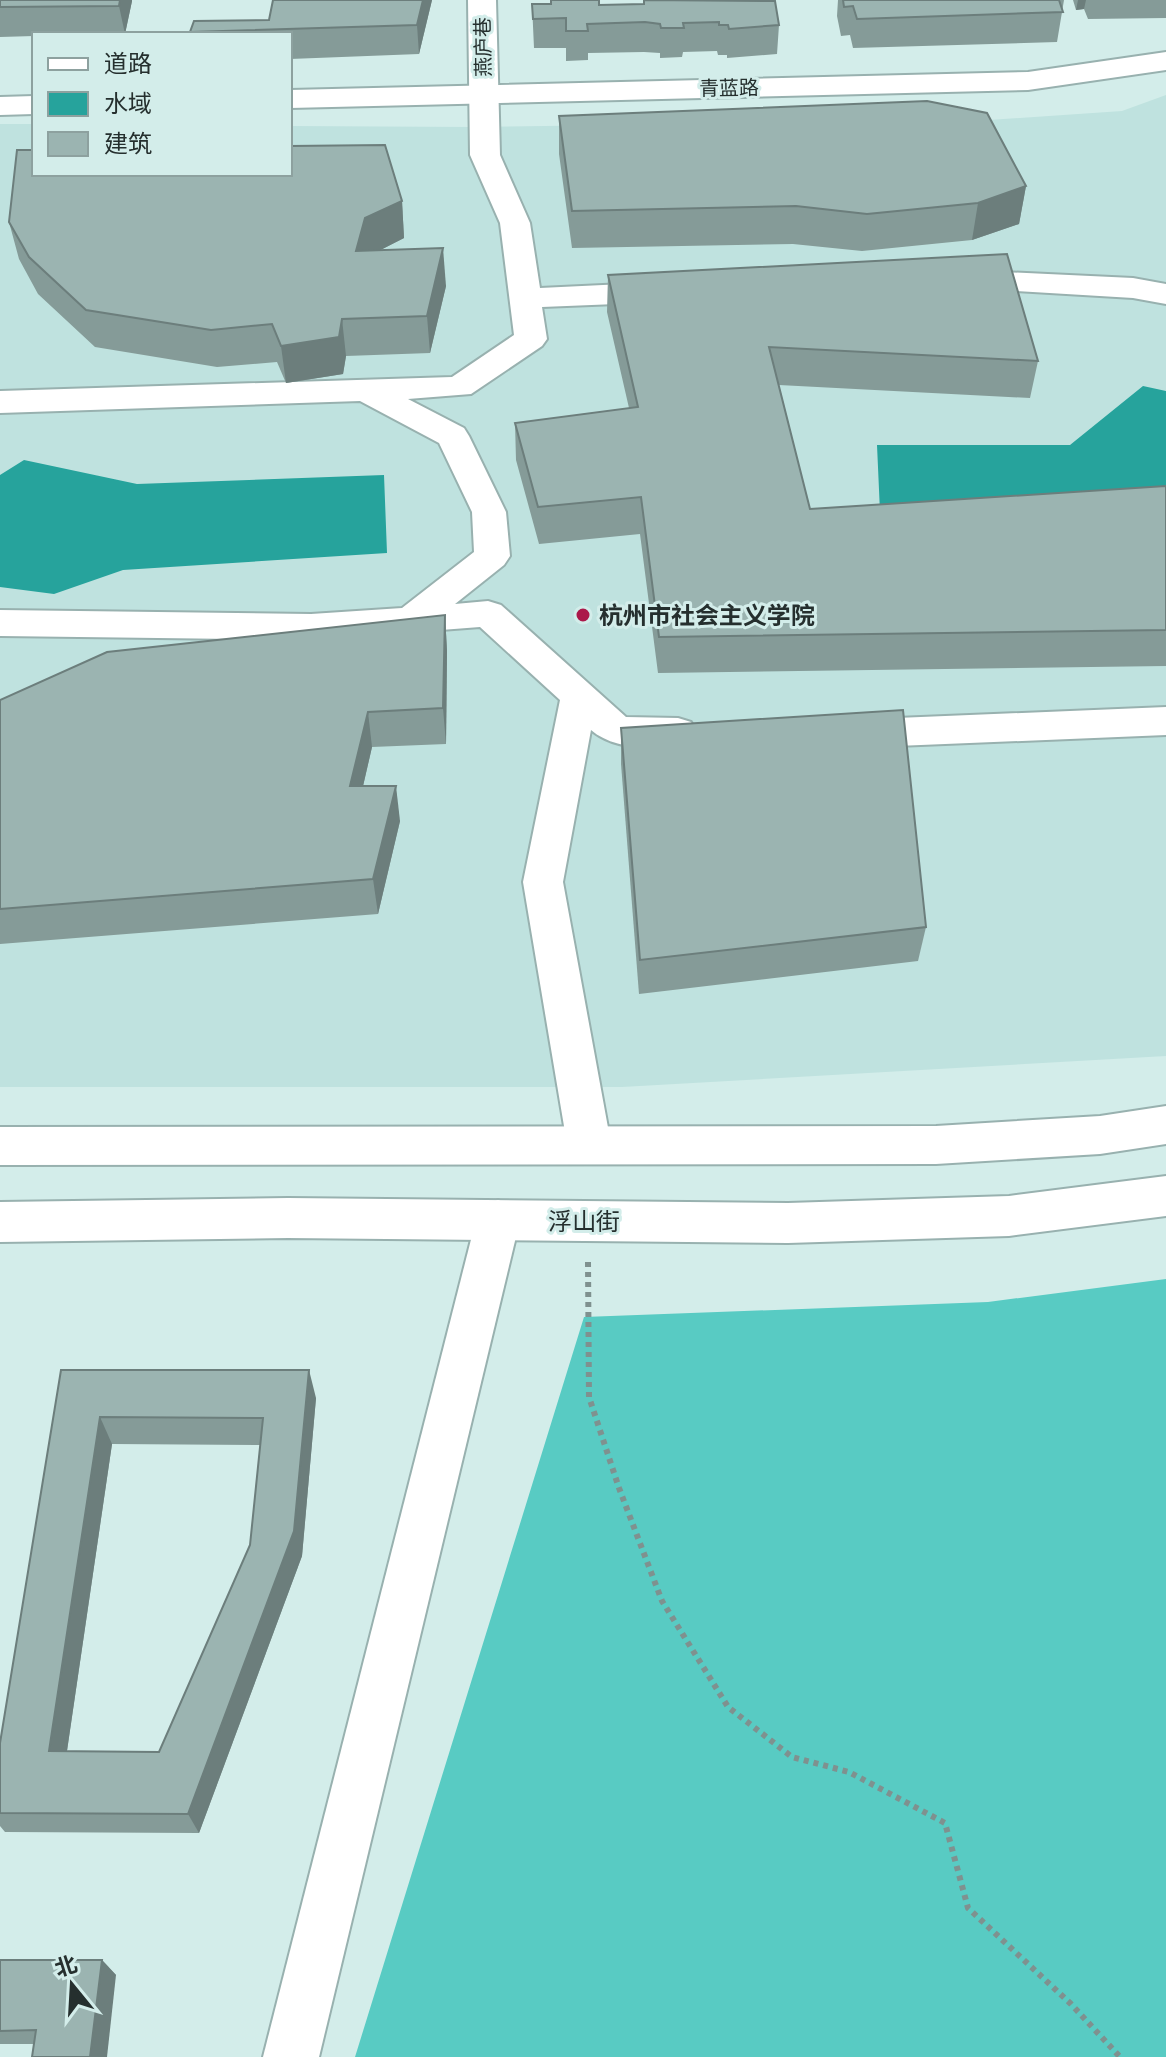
<svg xmlns="http://www.w3.org/2000/svg" width="1166" height="2057" viewBox="0 0 1166 2057" font-family="Poppins,'Noto Sans SC',sans-serif">
	<style>
		.built { fill: #bfe2df }
		.forest { fill: #58cbc3 }
		.water { fill: #26a39c }
		.lines { fill: none; stroke-linecap: round; stroke-linejoin: round }
		.minor-casing { stroke: #98b1af; stroke-width: 4 }
		.tertiary-casing { stroke: #98b1af; stroke-width: 4 }
		.secondary-casing { stroke: #98b1af; stroke-width: 4 }
		.path { stroke: #7f918f; stroke-width: 6; stroke-dasharray: 5 5; stroke-linecap: butt }
		.minor { fill: #fff; fill-rule: evenodd }
		.tertiary { fill: #fff; fill-rule: evenodd }
		.secondary { fill: #fff; fill-rule: evenodd }
		.wall { fill: #859b98; fill-rule: evenodd }
		.shaded-wall { fill: #6c7e7c }
		.building { fill: #9bb4b1; stroke: #6c7e7c; stroke-width: 2; fill-rule: evenodd }
		.poi-dot { fill: #ab1849; stroke: #d3edea; stroke-width: 3 }
		.labels { text-anchor: middle; dominant-baseline: central; stroke-width: 6; stroke-linejoin: round; paint-order: stroke }
		.far-street-label { font-size: 20px; fill: #252f2e; stroke: #d3edea }
		.poi-label { font-size: 24px; font-weight: bold; fill: #252f2e; stroke: #d3edea; text-anchor: start }
		.street-label { font-size: 24px; fill: #252f2e; stroke: #d3edea }
	</style>
	<rect width="100%" height="100%" fill="#d3edea"/>
	<polygon class="built" points="1166,95 1166,1056 622,1087 0,1087 0,124 34,124 34,174 290,174 290,126 471,127 989,120 1122,111"/>
	<polygon class="forest" points="1166,1279 1166,2057 355,2057 584,1317 988,1302"/>
	<g class="water">
		<polygon points="1143,386 1166,391 1166,506 880,512 877,445 1070,445"/>
		<polygon points="24,460 137,484 384,475 387,553 123,570 54,594 0,587 0,475"/>
	</g>
	<g class="lines">
		<g class="minor-casing">
			<g id="minor">
				<path d="M468 0H496L500 155 530 223 540 288 666 282 677 285 682 292 677 299 666 302 542 307 547 339 542 346 471 394 408 399 464 428 469 436 506 512 510 556 504 565 455 604 488 601 501 605 626 717 678 718 691 722 697 732 691 742C661 751 615 751 591 730L563 882 611 1144 604 1157 589 1163 574 1157 567 1144 523 882 560 700 480 627 311 640 0 636V610L311 614 402 608 474 552 472 512 439 443 360 401 0 413V391L452 377 514 335 500 223 470 155Z"/>
				<polygon points="960,270 1133,278 1166,284 1166,304 1133,298 949,287 944,280 949,273"/>
				<polygon points="1166,707 1166,735 848,748 835,744 829,734 835,724 848,720"/>
				<polygon points="498,1200 514,1206 520,1220 319,2057 263,2057 476,1220 482,1206"/>
			</g>
		</g>
		<g class="tertiary-casing">
			<g id="tertiary">
				<polygon points="1166,52 1166,70 1028,90 290,108 290,90 1028,72"/>
				<polygon points="34,96 34,114 0,115 0,97"/>
			</g>
		</g>
		<g class="secondary-casing">
			<g id="secondary">
				<polygon points="1166,1106 1166,1144 1100,1154 936,1164 0,1165 0,1127 936,1126 1100,1116"/>
				<polygon points="1166,1176 1166,1216 1009,1236 788,1243 288,1238 0,1242 0,1202 288,1198 788,1203 1009,1196"/>
			</g>
		</g>
		<polyline class="path" points="588,1262 589,1397 619,1488 662,1601 728,1707 792,1757 849,1772 945,1823 968,1908 1071,2004 1120,2057"/>
		<use href="#minor" class="minor"/>
		<use href="#tertiary" class="tertiary"/>
		<use href="#secondary" class="secondary"/>
	</g>
	<g class="wall">
		<polygon points="0,0 132,1 125,34 34,34 34,36 0,37"/>
		<polygon points="432,0 419,54 290,59 290,34 190,34 190,32 269,20"/>
		<polygon points="838,0 1064,0 1057,42 853,48 850,35 841,36 837,16"/>
		<polygon points="1073,0 1166,0 1166,18 1088,19 1084,9 1076,10"/>
		<polygon points="532,4 599,5 779,25 777,54 727,58 727,55 718,55 717,51 683,52 682,57 660,58 660,53 644,52 588,53 588,60 566,61 566,48 534,48"/>
		<polygon points="559,116 1026,186 1019,224 972,240 862,251 793,244 572,248 559,154"/>
		<polygon points="402,201 404,238 380,250 446,286 430,353 346,356 343,374 286,383 277,362 217,367 95,347 38,294 19,259 9,222"/>
		<polygon points="608,275 1038,361 1030,398 779,385 810,509 1166,486 1166,666 658,673 640,534 539,544 516,460 515,423 629,408 607,312"/>
		<polygon points="445,615 447,651 446,744 372,747 363,786 400,821 378,914 0,944 0,700"/>
		<polygon points="621,728 926,927 918,961 639,994 621,764"/>
		<path d="M61 1370 316 1398 302 1556 199 1833 5 1832 0 1826V1743ZM112 1444 260 1445 250 1545 159 1752 67 1751Z"/>
		<polygon points="0,1960 102,1960 116,1975 34,2044 0,2044"/>
	</g>
	<g class="shaded-wall">
		<polygon points="120,0 132,0 132,1 125,34 119,6"/>
		<polygon points="423,0 432,0 419,54 417,25"/>
		<polygon points="1078,0 1086,0 1084,9 1076,10"/>
		<polygon points="1026,186 1019,224 972,240 978,203"/>
		<polygon points="402,201 404,238 369,256 356,251 365,218"/>
		<polygon points="443,248 446,286 430,353 427,316"/>
		<polygon points="342,319 346,356 343,374 286,383 281,346"/>
		<polygon points="445,615 447,651 446,744 443,708"/>
		<polygon points="368,712 372,747 355,821 350,786"/>
		<polygon points="396,786 400,821 378,914 373,879"/>
		<polygon points="309,1370 316,1398 302,1556 199,1833 188,1814"/>
		<polygon points="100,1417 112,1444 64,1771 49,1751"/>
		<polygon points="102,1960 116,1975 107,2057 90,2057"/>
	</g>
	<g class="building">
		<polygon points="0,0 120,0 119,6 0,7"/>
		<polygon points="273,0 423,0 417,25 190,32 194,21 269,20"/>
		<polygon points="551,0 599,0 599,5 644,4 644,0 775,1 779,25 729,29 728,25 719,25 719,22 683,23 684,28 661,28 660,24 645,22 587,24 588,31 566,31 566,18 533,19 532,4 551,4"/>
		<polygon points="843,0 1059,0 1063,12 857,19 853,6 844,7"/>
		<polygon points="927,101 987,113 1026,186 978,203 867,214 796,206 572,211 559,116"/>
		<polygon points="385,145 402,201 365,218 356,251 443,248 427,316 342,319 339,337 281,346 272,324 211,330 86,310 29,257 9,222 17,150 34,150 34,174 290,174 290,146"/>
		<polygon points="1007,254 1038,361 769,347 810,509 1166,486 1166,630 659,637 641,497 538,507 515,423 638,407 608,275"/>
		<polygon points="445,615 443,708 368,712 350,786 396,786 373,879 0,909 0,700 107,652"/>
		<polygon points="903,710 926,927 640,960 621,728"/>
		<path d="M61 1370H309L294 1531 188 1814 0 1813V1743ZM100 1417 263 1418 250 1545 159 1752 49 1751Z"/>
		<polygon points="0,1960 102,1960 90,2057 32,2057 36,2030 0,2031"/>
	</g>
	<circle class="poi-dot" cx="583" cy="615" r="8"/>
	<g class="labels">
		<g class="far-street-label">
			<text transform="translate(483 47) rotate(-91)">燕庐巷</text>
			<text transform="translate(729 88) rotate(-1)">青蓝路</text>
		</g>
		<g class="poi-label">
			<text x="599" y="615">杭州市社会主义学院</text>
		</g>
		<g class="street-label">
			<text x="584" y="1221">浮山街</text>
		</g>
	</g>
	<rect x="32" y="32" width="260" height="144" fill="#d3edea" stroke="#8da19f" stroke-width="2"/>
	<rect x="48" y="58" width="40" height="12" fill="#ffffff" stroke="#8da19f" stroke-width="2"/>
	<text x="104" y="72" font-size="24" fill="#252f2e">道路</text>
	<rect x="48" y="92" width="40" height="24" fill="#26a39c" stroke="#8da19f" stroke-width="2"/>
	<text x="104" y="112" font-size="24" fill="#252f2e">水域</text>
	<rect x="48" y="132" width="40" height="24" fill="#9bb4b1" stroke="#8da19f" stroke-width="2"/>
	<text x="104" y="152" font-size="24" fill="#252f2e">建筑</text>
	<g transform="translate(72 1985) rotate(342)" stroke="#d3edea" stroke-width="6" paint-order="stroke">
	<path d="M0-6L14 30L0 20L-14 30Z" fill="#252f2e"/>
	<text y="-12" font-size="22" font-weight="bold" text-anchor="middle" fill="#252f2e">北</text>
	</g>
</svg>
